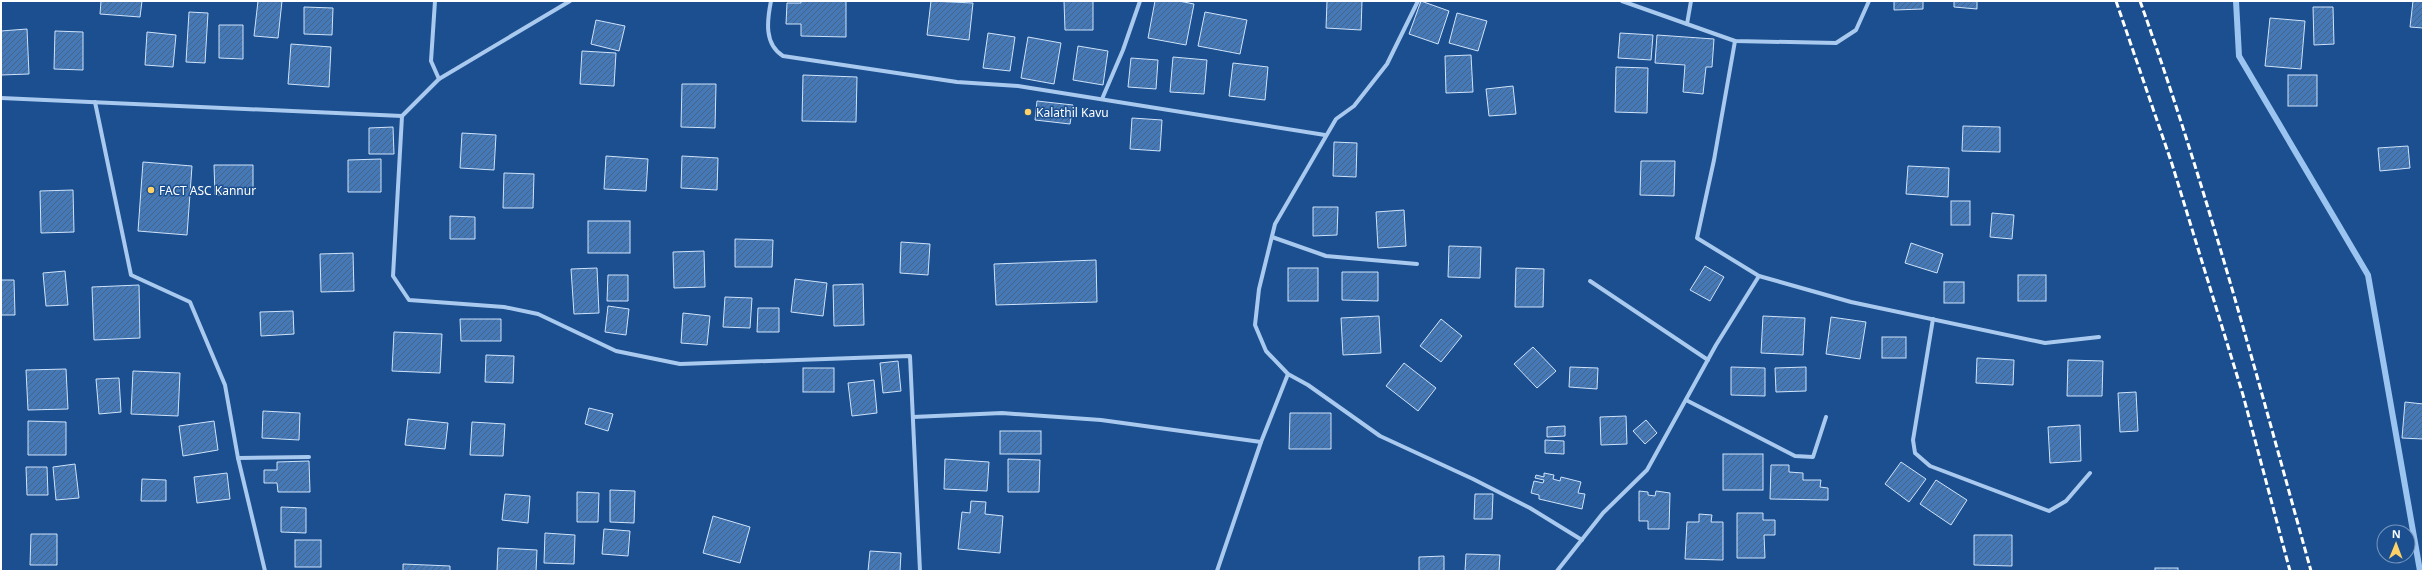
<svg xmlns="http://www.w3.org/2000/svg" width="2424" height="572" viewBox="0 0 2424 572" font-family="'Noto Sans',sans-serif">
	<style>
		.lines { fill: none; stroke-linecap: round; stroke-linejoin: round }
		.stream { stroke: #9cc4f0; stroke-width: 6 }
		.building { fill: url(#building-hatch); stroke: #cfe3fa }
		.street { stroke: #a9c9ee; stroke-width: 4 }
		.rail { stroke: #fff; stroke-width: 3; stroke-dasharray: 7 3; stroke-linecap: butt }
		.poi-dot { fill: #ffd166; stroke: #1b4f8f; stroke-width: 1.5 }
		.labels { text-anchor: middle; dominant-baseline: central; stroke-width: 3; stroke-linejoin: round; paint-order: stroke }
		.poi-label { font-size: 12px; fill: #fff; stroke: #1b4f8f; text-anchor: start }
	</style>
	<defs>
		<pattern id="building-hatch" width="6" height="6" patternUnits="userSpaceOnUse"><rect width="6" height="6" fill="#4478b7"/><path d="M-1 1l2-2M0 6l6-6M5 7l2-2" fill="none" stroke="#486282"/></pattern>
	</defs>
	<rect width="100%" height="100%" fill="#1b4f8f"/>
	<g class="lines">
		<polyline class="stream" points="2236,1 2239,56 2368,275 2420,571"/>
	</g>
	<g class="building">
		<polygon points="101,1 142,1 140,17 100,14"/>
		<polygon points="258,1 282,1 278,38 254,36"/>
		<polygon points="801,1 846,1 846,37 801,36 801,24 786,24 787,3 801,3"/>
		<polygon points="931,1 973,3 969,40 927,35"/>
		<polygon points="1064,1 1093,1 1093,30 1065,30"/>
		<polygon points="1155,1 1179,1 1194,4 1186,45 1148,38"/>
		<polygon points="1327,1 1362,1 1361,30 1326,28"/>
		<polygon points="1421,1 1449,11 1438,44 1409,34"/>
		<polygon points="1894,1 1923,1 1923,9 1894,10"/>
		<polygon points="1954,1 1977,1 1977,9 1954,7"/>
		<polygon points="2413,1 2423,1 2423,28 2410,27"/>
		<polygon points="304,7 333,8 332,35 304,34"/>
		<polygon points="2313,7 2333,7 2334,44 2314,45"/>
		<polygon points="189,12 208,13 205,63 186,62"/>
		<polygon points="1205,12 1247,20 1240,54 1198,46"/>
		<polygon points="1457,13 1487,21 1478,51 1449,43"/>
		<polygon points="2270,18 2305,21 2301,69 2265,66"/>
		<polygon points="596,20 625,26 619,51 591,44"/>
		<polygon points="219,25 243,25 243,59 219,58"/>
		<polygon points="27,29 29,74 1,75 1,31"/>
		<polygon points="55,31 83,32 83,70 54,69"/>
		<polygon points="147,32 176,35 173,67 145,65"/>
		<polygon points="988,33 1015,37 1010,71 983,68"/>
		<polygon points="1620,33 1653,35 1651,60 1618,58"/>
		<polygon points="1657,35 1714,39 1712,67 1706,67 1703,94 1683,92 1685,65 1655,63"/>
		<polygon points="1028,37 1061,43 1054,84 1021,78"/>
		<polygon points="291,44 331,47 329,87 288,84"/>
		<polygon points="1078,46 1108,51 1103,85 1073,80"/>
		<polygon points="582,51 616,53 614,86 580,84"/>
		<polygon points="1471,55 1473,92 1446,93 1445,56"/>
		<polygon points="1173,57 1207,60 1204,94 1170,92"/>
		<polygon points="1131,58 1158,60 1156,89 1128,87"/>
		<polygon points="1233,63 1268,67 1265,100 1229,96"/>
		<polygon points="1616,67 1648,68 1647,113 1615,112"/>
		<polygon points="803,75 857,77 856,122 802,121"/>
		<rect x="2288" y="75" width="29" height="31"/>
		<polygon points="682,84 716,84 715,128 681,127"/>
		<polygon points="1513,86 1516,114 1489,116 1486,89"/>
		<polygon points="1037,101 1073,105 1070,124 1035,120"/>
		<polygon points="1132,118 1162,120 1160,151 1130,149"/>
		<polygon points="1963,126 2000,127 2000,152 1962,151"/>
		<polygon points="393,127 394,154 369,154 369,128"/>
		<polygon points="462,133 496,135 494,170 460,168"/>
		<polygon points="1334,142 1357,143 1356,177 1333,176"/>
		<polygon points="2408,146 2410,168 2380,171 2378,148"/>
		<polygon points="606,156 648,159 646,191 604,189"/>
		<polygon points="682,156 718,158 717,190 681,188"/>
		<polygon points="381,159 381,192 348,192 348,160"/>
		<polygon points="1641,161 1675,161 1674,196 1640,195"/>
		<polygon points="143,162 192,166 187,235 138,231"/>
		<polygon points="214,165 253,165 253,194 215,195"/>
		<polygon points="1908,166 1949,168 1948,197 1906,194"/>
		<polygon points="504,173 534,174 533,208 503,208"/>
		<polygon points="73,190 74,232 41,233 40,191"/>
		<rect x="1951" y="201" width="19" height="24"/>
		<polygon points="1313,207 1338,207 1337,235 1313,236"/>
		<polygon points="1404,210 1406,246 1378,248 1376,212"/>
		<polygon points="1992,213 2014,215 2012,239 1990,237"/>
		<polygon points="450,216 475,217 475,239 450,239"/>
		<rect x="588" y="221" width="42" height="32"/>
		<polygon points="735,239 773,240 772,267 735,267"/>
		<polygon points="901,242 930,244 928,275 900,273"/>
		<polygon points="1911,243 1943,254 1937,273 1905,263"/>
		<polygon points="1449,246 1481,247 1480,278 1448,277"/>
		<polygon points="704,251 705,287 674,288 673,252"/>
		<polygon points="353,253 354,291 321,292 320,254"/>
		<polygon points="1096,260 1097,302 996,305 994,264"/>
		<polygon points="1705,266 1724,277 1710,301 1690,290"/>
		<polygon points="597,268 599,313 574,314 571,269"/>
		<rect x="1288" y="268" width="30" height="33"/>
		<polygon points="1516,268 1544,269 1543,307 1515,307"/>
		<polygon points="65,271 68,305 46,306 43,273"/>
		<polygon points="1342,272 1378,272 1378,301 1342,300"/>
		<polygon points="608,275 628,275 628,301 607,301"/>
		<rect x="2018" y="275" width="28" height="26"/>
		<polygon points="795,279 827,283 823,316 791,312"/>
		<polygon points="1,280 14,280 15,315 1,315"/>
		<rect x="1944" y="282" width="20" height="21"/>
		<polygon points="863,284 864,325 834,326 833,285"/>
		<polygon points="139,285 140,338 94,340 92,287"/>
		<polygon points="725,297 752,298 750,328 723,327"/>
		<polygon points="608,306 629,309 626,335 605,332"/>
		<polygon points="758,308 779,308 779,332 757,332"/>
		<polygon points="293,311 294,334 261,336 260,312"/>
		<polygon points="683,313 710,316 707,345 681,343"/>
		<polygon points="1379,316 1381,353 1343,355 1341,318"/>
		<polygon points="1763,316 1805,318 1803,355 1761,353"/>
		<polygon points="1831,317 1866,322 1860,359 1826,354"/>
		<polygon points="460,319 501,319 501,341 461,341"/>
		<polygon points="1441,319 1462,336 1441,362 1420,346"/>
		<polygon points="394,332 442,334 440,373 392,371"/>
		<rect x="1882" y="337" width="24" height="21"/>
		<polygon points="1533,347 1556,371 1537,388 1514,364"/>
		<polygon points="486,355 514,356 513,383 485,382"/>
		<polygon points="1977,358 2014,360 2013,385 1976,383"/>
		<polygon points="2068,360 2103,361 2102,396 2067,396"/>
		<polygon points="898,361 901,391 883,393 880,363"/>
		<polygon points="1404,363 1436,388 1418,411 1386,386"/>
		<polygon points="1570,367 1598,368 1597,389 1569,387"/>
		<polygon points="1731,367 1765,368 1765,396 1731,395"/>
		<polygon points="1806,367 1806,391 1776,392 1775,368"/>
		<rect x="803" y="368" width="31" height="24"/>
		<polygon points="66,369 68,409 28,410 26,370"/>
		<polygon points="133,371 180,373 178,416 131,414"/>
		<polygon points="119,378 121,412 99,414 96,379"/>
		<polygon points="874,380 877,413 852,416 848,383"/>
		<polygon points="2136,392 2138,431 2120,432 2118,393"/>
		<polygon points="2405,402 2423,404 2423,439 2402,438"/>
		<polygon points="589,408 613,414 608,431 585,424"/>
		<polygon points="263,411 300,413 299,440 262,438"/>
		<polygon points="1290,413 1331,413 1331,449 1289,449"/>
		<polygon points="1626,416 1627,444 1601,445 1600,417"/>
		<polygon points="408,419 448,423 445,449 405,445"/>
		<polygon points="1646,420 1657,433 1645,444 1633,431"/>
		<polygon points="28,421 66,422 66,455 28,455"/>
		<polygon points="214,421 218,450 183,456 179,426"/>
		<polygon points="472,422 505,424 503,456 470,455"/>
		<polygon points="2080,425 2081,461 2050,463 2048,427"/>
		<polygon points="1565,426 1565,436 1547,437 1547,427"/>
		<rect x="1000" y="431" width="41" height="23"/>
		<polygon points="1545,440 1564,441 1564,454 1545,453"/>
		<rect x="1723" y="454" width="40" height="36"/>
		<polygon points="945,459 989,462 987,491 944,489"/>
		<polygon points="1008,459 1040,460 1039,492 1008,492"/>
		<polygon points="309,461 310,492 278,492 277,483 264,483 264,470 277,470 277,462"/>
		<polygon points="1901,462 1926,479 1909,502 1885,484"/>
		<polygon points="75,464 79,498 56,500 53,467"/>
		<polygon points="1771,465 1789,465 1789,472 1803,473 1803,480 1821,480 1820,487 1828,488 1828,500 1770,499"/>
		<polygon points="26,467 47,467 48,495 27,495"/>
		<polygon points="227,473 230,499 197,503 194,477"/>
		<polygon points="1544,473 1554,475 1553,479 1560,481 1561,477 1581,482 1578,493 1585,494 1582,509 1539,499 1539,495 1531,493 1534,481 1543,483 1544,480 1535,478 1536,475 1544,477"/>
		<polygon points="142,479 166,480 166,501 141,501"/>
		<polygon points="1936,480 1967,500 1951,525 1920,504"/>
		<polygon points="610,490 635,491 634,523 610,522"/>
		<polygon points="1639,491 1648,492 1648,495 1655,496 1656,491 1670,493 1669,529 1648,529 1648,521 1639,521"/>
		<polygon points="577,492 599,493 598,522 577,522"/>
		<polygon points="505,494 530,496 528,523 502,520"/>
		<polygon points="1475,494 1493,494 1492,519 1474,519"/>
		<polygon points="971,501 986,502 985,514 1003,516 1000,553 958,549 962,512 970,513"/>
		<polygon points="281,507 306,508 306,533 281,532"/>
		<polygon points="1737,513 1763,513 1763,520 1775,520 1775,535 1764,535 1765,558 1737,558"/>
		<polygon points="1699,514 1712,515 1711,522 1723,522 1723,560 1685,559 1687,522 1699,522"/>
		<polygon points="713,516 750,527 740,563 703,553"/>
		<polygon points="604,529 630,531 628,556 602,554"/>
		<polygon points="545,533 575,535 574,564 544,563"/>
		<polygon points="31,534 57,534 57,565 30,565"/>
		<polygon points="1974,535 2012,535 2012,566 1974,565"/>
		<rect x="295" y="540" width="26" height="27"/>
		<polygon points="498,548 537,550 536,571 497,571"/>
		<polygon points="870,551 901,553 900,571 868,571"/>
		<polygon points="1466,554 1500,555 1499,571 1465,571"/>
		<polygon points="1444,556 1444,571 1419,571 1419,557"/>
		<polygon points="403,564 450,566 450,571 403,571"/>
		<rect x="2155" y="568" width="23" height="3"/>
	</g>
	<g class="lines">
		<g class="street">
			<polyline points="435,1 431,61 439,79"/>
			<polyline points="570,1 439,79 402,116 393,276 409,300 504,307 538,314 616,351 680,364 910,356 920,571"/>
			<path d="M771 1C767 21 764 44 783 56L957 82 1018 86 1325 135"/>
			<polyline points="1418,1 1387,64 1354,106 1336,119 1275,224 1259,289 1255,325 1266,351 1288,374 1308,385 1380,436 1473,479 1530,508 1582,540"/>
			<polyline points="1622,1 1735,41 1836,43 1856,30 1869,1"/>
			<polyline points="1687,24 1691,1"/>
			<polyline points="1735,41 1714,160 1697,238 1759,276"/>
			<polyline points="1,98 402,116"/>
			<polyline points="1102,99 1123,50 1140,1"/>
			<polyline points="95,102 131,275 190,302 225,385 238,458 265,571"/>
			<polyline points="1272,237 1326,256 1417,264"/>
			<polyline points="1590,281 1708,360"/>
			<polyline points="1933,319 1913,440 1915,453 1930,466 2049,511 2066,501 2090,473"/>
			<polyline points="1686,400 1795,456 1813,457 1826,417"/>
			<polyline points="913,417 1002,413 1101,420 1261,442"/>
			<polyline points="238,458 309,457"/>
			<polyline points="1217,571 1261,442 1288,374"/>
			<polyline points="1557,571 1603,513 1647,470 1716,345 1759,276 1851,302 2045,343 2099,337"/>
		</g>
		<g class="rail">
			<polyline points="2116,1 2172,164 2243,395 2290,571"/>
			<path d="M2140 1C2207 188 2258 380 2311 571"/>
		</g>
	</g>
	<g class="poi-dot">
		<circle cx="1028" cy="112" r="4"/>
		<circle cx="151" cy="190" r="4"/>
	</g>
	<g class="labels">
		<g class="poi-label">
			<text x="1036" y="112">Kalathil Kavu</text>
			<text x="159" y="190">FACT ASC Kannur</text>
		</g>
	</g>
	<rect width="2424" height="572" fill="none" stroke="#ffffff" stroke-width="4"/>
	<g transform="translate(2396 544) rotate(1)"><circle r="19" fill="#1b4f8f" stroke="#7695bc"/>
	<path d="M0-3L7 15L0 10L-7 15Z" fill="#ffd166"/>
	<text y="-6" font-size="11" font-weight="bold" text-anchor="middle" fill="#ffffff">N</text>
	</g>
</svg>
